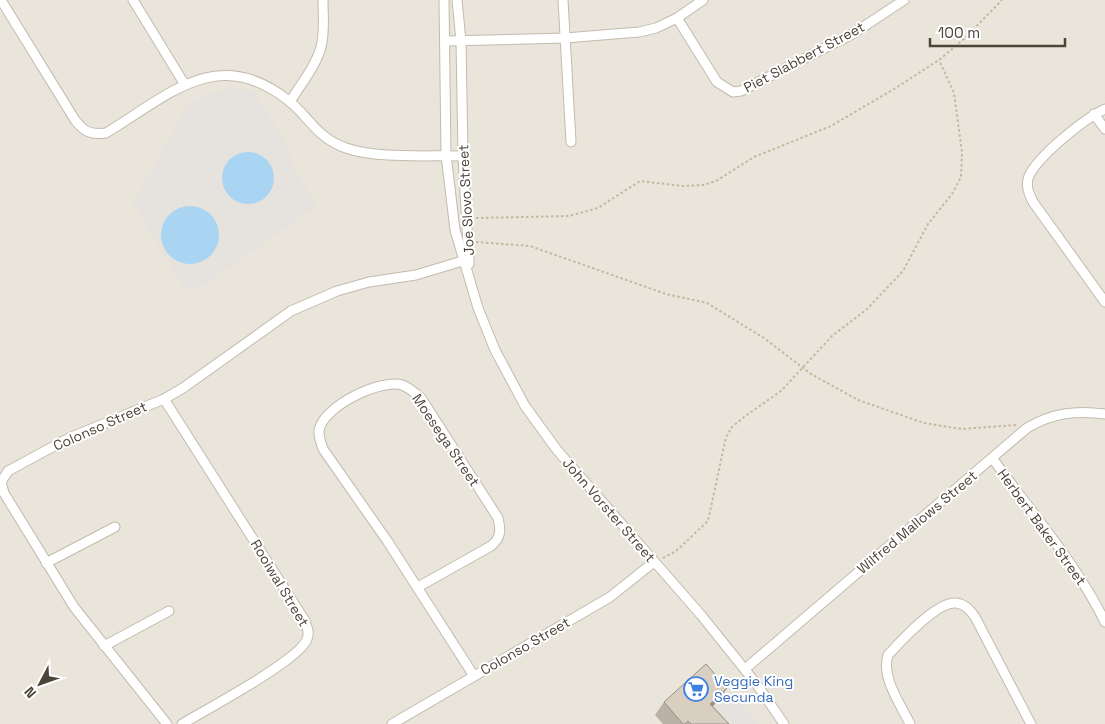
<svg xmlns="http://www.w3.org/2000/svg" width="1105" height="724" viewBox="0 0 1105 724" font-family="'Space Grotesk',sans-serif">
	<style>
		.residential { fill: #eae5da }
		.industrial { fill: #e6e2dd }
		.parking { fill: #e5e3e0 }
		.water { fill: #a9d4f2 }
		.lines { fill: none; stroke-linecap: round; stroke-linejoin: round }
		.minor-casing { stroke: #c2bbae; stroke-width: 11 }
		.path { stroke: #c4b79f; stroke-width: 2; stroke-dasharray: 2.5 2.5; stroke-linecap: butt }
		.minor { stroke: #fff; stroke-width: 9 }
		.wall { fill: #bab2a6 }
		.shaded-wall { fill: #979187 }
		.building { fill: #d8cfc1; stroke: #979187 }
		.labels { text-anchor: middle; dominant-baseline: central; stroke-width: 4; stroke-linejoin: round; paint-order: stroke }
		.street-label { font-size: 14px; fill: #4b4439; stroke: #fff }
		.shop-label { font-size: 14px; fill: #366cbe; stroke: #fff; text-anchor: start }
	</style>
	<rect width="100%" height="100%" fill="#f6f3ec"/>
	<rect class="residential" x="0" y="0" width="1105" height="724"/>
	<polygon class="industrial" points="228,87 255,92 283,137 295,170 317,206 199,289 182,286 133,203 188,104"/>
	<polygon class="parking" points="709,666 759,724 711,724 704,717 721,701 698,675"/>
	<g class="water">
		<circle cx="248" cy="178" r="26"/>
		<circle cx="190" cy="235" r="29"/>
	</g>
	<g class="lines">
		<g class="minor-casing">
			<g id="minor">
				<path d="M1 0 75 120C84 132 91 135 106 133 169 95 218 44 289 101 310 118 317 138 346 148 376 159 429 155 463 156"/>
				<polyline points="133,0 185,85"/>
				<polyline points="444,0 446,155 455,230 478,308 495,350 525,406 557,450 701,615 758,686 784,724"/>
				<polyline points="457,0 461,41 463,156 469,264"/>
				<polyline points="563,0 571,142"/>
				<polyline points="677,18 717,82 733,92 741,91 854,33 904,0"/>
				<polyline points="446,41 565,38 639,32 656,28 677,18 703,0"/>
				<path d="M290 102C300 85 316 66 321 47 325 32 323 16 323 0"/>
				<path d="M1105 109C1085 118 1038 156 1029 176 1025 185 1029 194 1033 202L1105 302"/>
				<polyline points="1094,114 1105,129"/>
				<path d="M164 399 305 621C307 627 310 633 307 639 300 660 205 710 182 724"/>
				<path d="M993 459C1031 512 1076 563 1105 622"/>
				<polyline points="46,563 115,527"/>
				<path d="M418 587 491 546C501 538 501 530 498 518L421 398C415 393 410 388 402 385 380 379 327 405 320 427 317 434 321 442 323 449L388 542 474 676"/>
				<polyline points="104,646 169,611"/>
				<path d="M745 669 1027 428C1052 413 1076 410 1105 414"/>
				<polyline points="167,724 74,607 4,493 1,482 8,471 69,438 164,399 183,388 291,311 337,291 369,282 416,275 469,259"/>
				<polyline points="392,724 610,597 654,562"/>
				<path d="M910 724C900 703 881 678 888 655 901 641 937 601 956 603 965 604 970 610 975 617L1031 724"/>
			</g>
		</g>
		<g class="path">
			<polyline points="476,218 569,216 598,208 640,181 683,186 703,185 716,181 754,157 831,126 894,89 939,60 964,39 1002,0"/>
			<polyline points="476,242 530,246 666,294 707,303 764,338 811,374 858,400 924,423 961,429 1016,425"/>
			<polyline points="663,558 676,551 708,521 726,437 732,427 744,417 781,391 832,336 866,310 903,271 928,224 952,194 961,177 962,152 954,93 939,60"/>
		</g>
		<use href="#minor" class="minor"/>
	</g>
	<polygon class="wall" points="727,688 718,701 713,706 729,724 663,724 655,715 664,702"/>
	<polygon class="shaded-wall" points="727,688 718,701 701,717 710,704"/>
	<polygon class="building" points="706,664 727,688 710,704 729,724 691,724 688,721 685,724 683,724 664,702"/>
	<defs>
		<g id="supermarket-ring" transform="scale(1.25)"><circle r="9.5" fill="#fff" stroke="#3f7fe0" stroke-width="1.5"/><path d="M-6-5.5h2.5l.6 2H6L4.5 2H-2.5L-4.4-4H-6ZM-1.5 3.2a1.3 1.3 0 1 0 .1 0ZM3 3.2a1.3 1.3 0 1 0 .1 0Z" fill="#3f7fe0"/></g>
	</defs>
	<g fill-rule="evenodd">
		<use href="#supermarket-ring" x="696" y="689"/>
	</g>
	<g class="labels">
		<g class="street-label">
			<text transform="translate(804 57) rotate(-28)">Piet Slabbert Street</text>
			<text transform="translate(466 200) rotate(-93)">Joe Slovo Street</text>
			<text transform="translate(100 426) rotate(-24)">Colonso Street</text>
			<text transform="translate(446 440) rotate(56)">Moesega Street</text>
			<text transform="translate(609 510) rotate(49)">John Vorster Street</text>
			<text transform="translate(917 522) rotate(-40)">Wilfred Mallows Street</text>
			<text transform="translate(1042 527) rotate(54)">Herbert Baker Street</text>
			<text transform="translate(280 583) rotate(59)">Rooiwal Street</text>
			<text transform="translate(525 646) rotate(-30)">Colonso Street</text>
		</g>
		<g class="shop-label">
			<text x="714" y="681">Veggie King<tspan x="714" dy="16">Secunda</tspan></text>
		</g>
	</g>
	<g transform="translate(40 684) rotate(229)" stroke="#ffffff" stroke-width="4" paint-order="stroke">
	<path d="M0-4L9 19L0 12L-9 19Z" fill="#4b4439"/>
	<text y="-8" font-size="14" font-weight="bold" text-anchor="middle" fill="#4b4439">N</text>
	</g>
	<path d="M930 38v8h135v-8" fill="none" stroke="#4b4439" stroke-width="2.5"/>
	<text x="938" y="38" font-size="15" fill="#4b4439" stroke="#ffffff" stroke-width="4" paint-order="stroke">100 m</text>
</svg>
